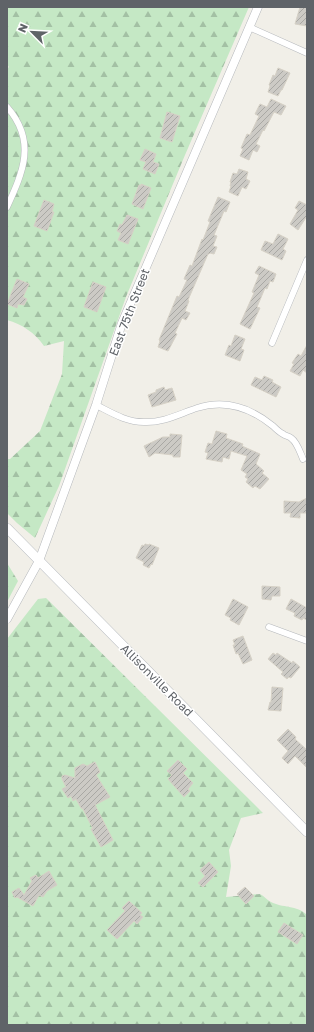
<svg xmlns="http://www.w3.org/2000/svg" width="314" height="1032" viewBox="0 0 314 1032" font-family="'Golos Text',sans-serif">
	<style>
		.forest { fill: url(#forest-firs) }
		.building { fill: url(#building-hatch); stroke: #d6d1c6 }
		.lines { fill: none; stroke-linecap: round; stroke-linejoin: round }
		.minor-casing { stroke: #b5b8bc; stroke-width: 7 }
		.tertiary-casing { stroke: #b5b8bc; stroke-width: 9 }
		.secondary-casing { stroke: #b6babf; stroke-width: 10 }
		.minor { stroke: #fff; stroke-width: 6 }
		.tertiary { stroke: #fff; stroke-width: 8 }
		.secondary { stroke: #fff; stroke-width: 9 }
		.labels { text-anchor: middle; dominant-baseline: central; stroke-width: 3; stroke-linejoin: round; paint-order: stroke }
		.street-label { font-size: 12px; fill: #5f6368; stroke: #fff }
	</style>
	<defs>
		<pattern id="forest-firs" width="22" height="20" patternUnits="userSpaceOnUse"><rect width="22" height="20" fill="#c5e8c5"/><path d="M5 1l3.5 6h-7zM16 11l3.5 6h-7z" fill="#a3c0a4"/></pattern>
		<pattern id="building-hatch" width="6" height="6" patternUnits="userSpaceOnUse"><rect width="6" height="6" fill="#cccac5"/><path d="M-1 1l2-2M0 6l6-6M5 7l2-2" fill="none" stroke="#a9a8a4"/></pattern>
	</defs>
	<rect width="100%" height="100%" fill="#f1efe8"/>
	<g class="forest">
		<path d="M7 7H249L185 155 126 297 59 486 35 538 17 523 7 513V459H10L40 431 62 374 64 341 44 346C35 333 22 324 7 320V69L9 67 7 64Z"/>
		<polygon points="7,563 18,581 7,602"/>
		<path d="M46 598 263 813 241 818 229 850 231 866 226 897 260 894C264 896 267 900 271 902 282 908 297 905 307 915V1025H7V639L38 599Z"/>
	</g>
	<g class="building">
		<polygon points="300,7 307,7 307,26 295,24"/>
		<polygon points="278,68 290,73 282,90 281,90 278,96 268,92 270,86 269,85 273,75 275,76"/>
		<polygon points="271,99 286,106 281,115 274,112 264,131 263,130 256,144 260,146 257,152 253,150 249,160 240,156 243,149 241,148 247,134 250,135 259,116 255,114 260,104 267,107"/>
		<polygon points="167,112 180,116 172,142 160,138"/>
		<polygon points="145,149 156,154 153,162 159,164 155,174 143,169 146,162 140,160"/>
		<polygon points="239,169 248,172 246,179 250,181 246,189 242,187 238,196 229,192 231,186 230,186 231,182 230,182 233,173 237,174"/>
		<polygon points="141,184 151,188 143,209 132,204 139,185 141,186"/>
		<polygon points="218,197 230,202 226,212 224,211 214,235 217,236 213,246 217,247 214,254 210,253 209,254 208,254 188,300 189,301 185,311 190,313 186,320 182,318 175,333 177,334 168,351 158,347 160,341 159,340 177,296 179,297 187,280 184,279 190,265 192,266 202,239 203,240 210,222 208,221"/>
		<polygon points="44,200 54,204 52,212 54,212 47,231 34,226"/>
		<polygon points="299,201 307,205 307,216 298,230 290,224 298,210 295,208"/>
		<polygon points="127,215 138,219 128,244 118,240 121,233 117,231 120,224 122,225"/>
		<polygon points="278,234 288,239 283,249 286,251 282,260 261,250 265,241 273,244"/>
		<polygon points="259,266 276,274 273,282 270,281 267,289 265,288 257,307 260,308 250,329 240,324 254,293 252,292 259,275 255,273"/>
		<polygon points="17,279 29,284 23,297 27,299 24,305 18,304 17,308 7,304"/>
		<polygon points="93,282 106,287 97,312 84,307"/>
		<polygon points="235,335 245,339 241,349 244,350 240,361 225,355 229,345 231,346"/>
		<polygon points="307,345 307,373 303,370 300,376 290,371 294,364 292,363 298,354 301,356"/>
		<polygon points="264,376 273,380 272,382 281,387 276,397 251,385 255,377 262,380"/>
		<polygon points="164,387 165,390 172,388 176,400 152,407 148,395 156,392 156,390"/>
		<polygon points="216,431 227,434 226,438 243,444 242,446 260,454 256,464 264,471 262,473 269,479 260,489 255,486 253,488 246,482 248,479 245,477 247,474 241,470 247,456 231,451 229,459 223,457 222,462 206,459 208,453 205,452 208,443 212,444"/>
		<polygon points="170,434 182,435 180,457 173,457 173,455 155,453 149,457 144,446 163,437 170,437"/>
		<polygon points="307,498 307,513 300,513 300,518 290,517 291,513 284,513 284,501 299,502"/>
		<polygon points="145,544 149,545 149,544 159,548 152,565 151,564 149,568 143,565 144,562 136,558 142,545 144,546"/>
		<polygon points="262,586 280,587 280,596 272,596 271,600 262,599"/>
		<polygon points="233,599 248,607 239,625 230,620 231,618 225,615"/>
		<polygon points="291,599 307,608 307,620 303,618 302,620 294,616 295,613 286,609"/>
		<polygon points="243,636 252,660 243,664 238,653 236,654 233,645 235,645 233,640"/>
		<polygon points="273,653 276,655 277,653 292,663 293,661 300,667 291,678 289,677 287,679 281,674 283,672 268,659"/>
		<polygon points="272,687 283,688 281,711 268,710 270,702 271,702"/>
		<polygon points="288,729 296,737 295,739 307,750 307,768 295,756 288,764 282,758 288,751 277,740"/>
		<polygon points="178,760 187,769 183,773 193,783 188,789 190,791 184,797 168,779 172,775 167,771"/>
		<polygon points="95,762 100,772 96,775 110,797 95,805 113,840 101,847 91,829 93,828 90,823 83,809 81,808 76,799 73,801 71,796 68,798 62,789 66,787 62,779 62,776 65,775 75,778 75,768 83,764 87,766"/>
		<polygon points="209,862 218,872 203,887 198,883 205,876 200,870"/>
		<polygon points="49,871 57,885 47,891 43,897 39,895 33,906 17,897 15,898 12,892 19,888 24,895 32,881 30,878 36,875 38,878"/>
		<polygon points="245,887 254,896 246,904 237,894"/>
		<polygon points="129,901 142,913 140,915 143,917 137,924 134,921 117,939 107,930 125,911 122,908"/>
		<polygon points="284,923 303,935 297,944 278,932"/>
	</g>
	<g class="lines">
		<g class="minor-casing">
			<g id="minor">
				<polyline points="249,27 307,53"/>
				<path d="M7 107C37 141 23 172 7 207"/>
				<polyline points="272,343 307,260"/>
				<path d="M96 405C112 413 126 422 144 422 163 423 179 414 197 408 225 399 251 408 273 426 276 429 279 432 283 434 285 436 289 436 291 438 297 442 300 452 303 459"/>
				<polyline points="269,627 307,641"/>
			</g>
		</g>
		<g class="tertiary-casing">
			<polyline id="tertiary" points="7,619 39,561 96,405 122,323 258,7"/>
		</g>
		<g class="secondary-casing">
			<polyline id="secondary" points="7,528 307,832"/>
		</g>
		<use href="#minor" class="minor"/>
		<use href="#tertiary" class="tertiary"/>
		<use href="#secondary" class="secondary"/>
	</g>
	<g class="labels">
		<g class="street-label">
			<text transform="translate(129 312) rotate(-69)">East 75th Street</text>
			<text transform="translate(157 680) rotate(45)">Allisonville Road</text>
		</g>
	</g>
	<rect width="314" height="1032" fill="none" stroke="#5f6368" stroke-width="16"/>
	<g transform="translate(32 32) rotate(294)" stroke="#ffffff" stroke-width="3" paint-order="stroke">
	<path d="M0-3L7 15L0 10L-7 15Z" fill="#5f6368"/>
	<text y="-6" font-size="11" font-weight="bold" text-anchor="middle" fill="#5f6368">N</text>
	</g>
</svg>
